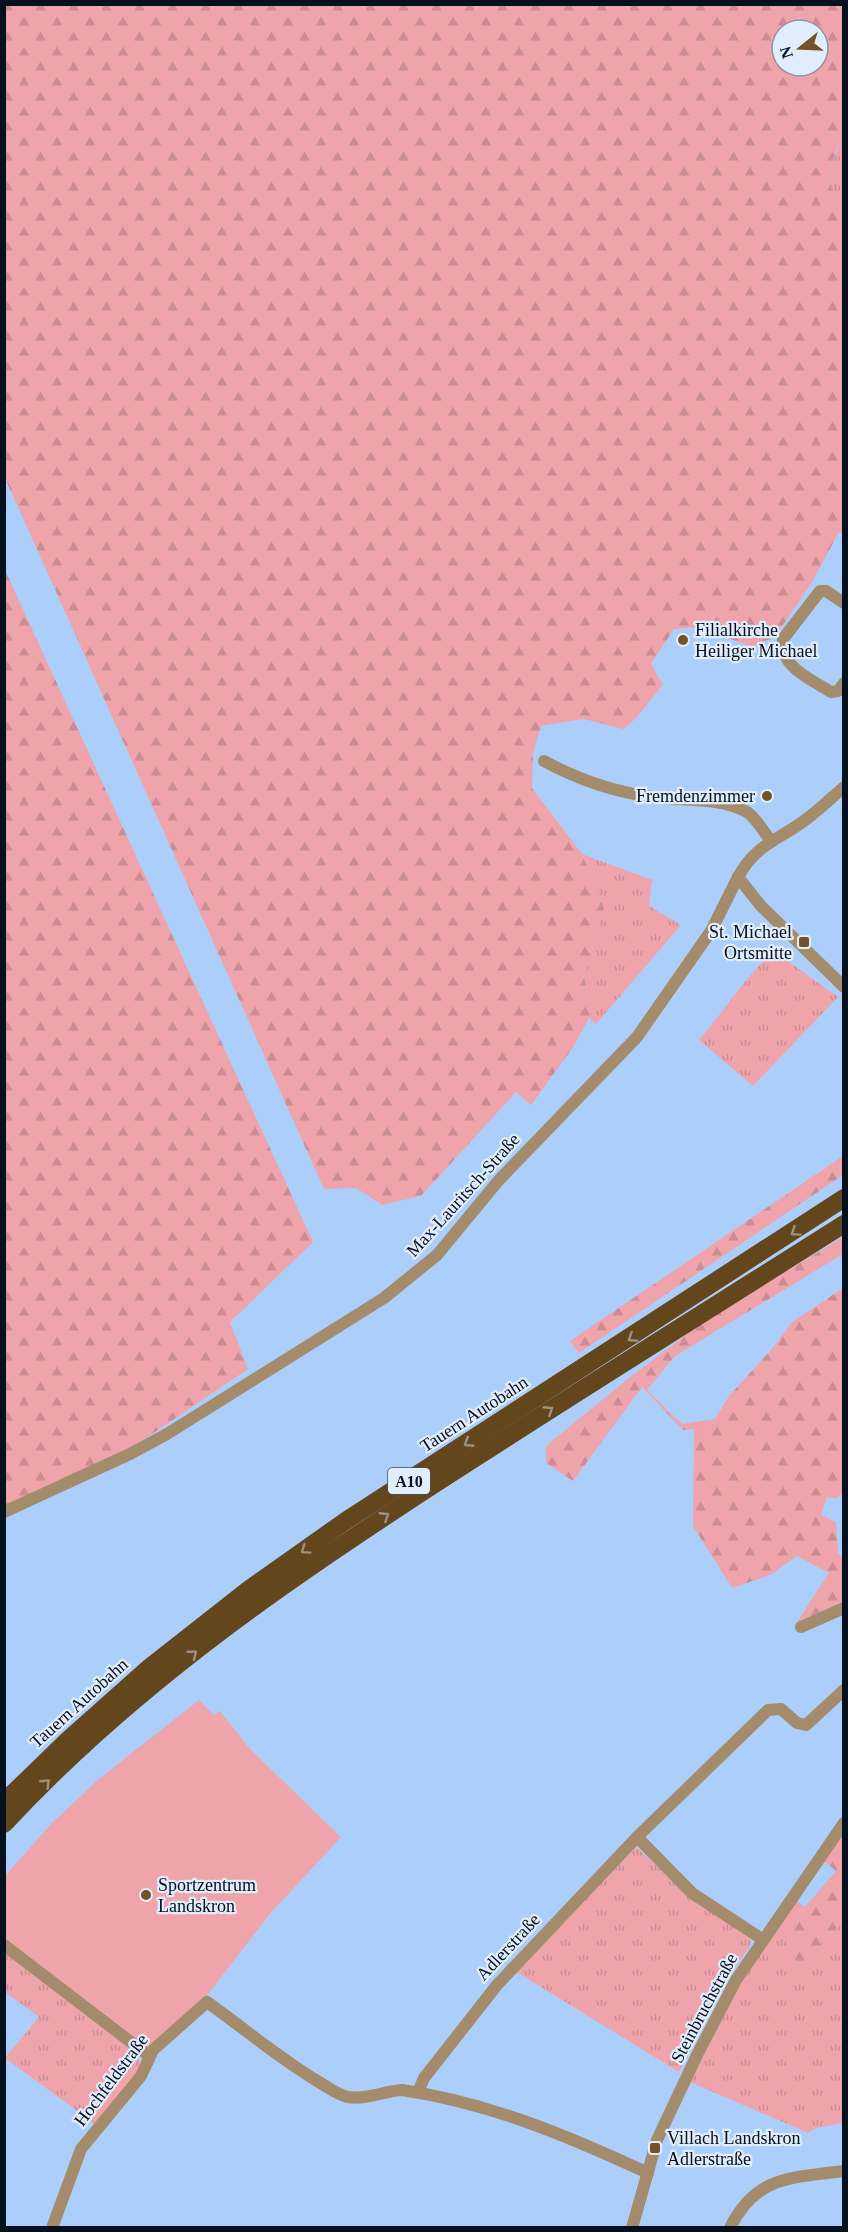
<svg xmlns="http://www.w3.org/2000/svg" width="848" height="2232" viewBox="0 0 848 2232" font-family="'Times New Roman',serif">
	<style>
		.grass { fill: url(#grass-tufts) }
		.forest { fill: url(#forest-firs); fill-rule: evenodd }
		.pitch { fill: #efa4ab }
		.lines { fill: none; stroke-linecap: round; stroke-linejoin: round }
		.minor { stroke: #a38b6c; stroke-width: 12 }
		.highway { stroke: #63461c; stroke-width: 18 }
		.oneway { stroke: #9c9180 }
		.poi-dot { fill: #725328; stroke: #e2edfb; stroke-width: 2 }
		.labels { text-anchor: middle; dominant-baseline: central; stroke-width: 4.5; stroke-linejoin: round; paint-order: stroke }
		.shield { fill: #e2edfb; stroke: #475260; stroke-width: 1.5 }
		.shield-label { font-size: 16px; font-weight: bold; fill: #04101e }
		.poi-label { font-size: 18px; fill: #04101e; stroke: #e2edfb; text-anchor: start }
		.street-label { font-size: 18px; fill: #04101e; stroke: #e2edfb }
	</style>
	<defs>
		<pattern id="grass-tufts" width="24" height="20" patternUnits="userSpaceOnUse" patternTransform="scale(1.5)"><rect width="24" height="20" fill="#efa4ab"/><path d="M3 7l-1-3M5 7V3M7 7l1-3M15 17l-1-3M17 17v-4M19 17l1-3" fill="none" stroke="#cb8c93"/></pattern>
		<pattern id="forest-firs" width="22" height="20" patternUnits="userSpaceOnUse" patternTransform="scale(1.5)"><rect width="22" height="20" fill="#efa4ab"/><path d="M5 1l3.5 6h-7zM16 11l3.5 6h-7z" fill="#cb8c93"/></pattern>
	</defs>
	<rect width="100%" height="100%" fill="#abcffa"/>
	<g class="grass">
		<polygon points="843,145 843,208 834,202 829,172 839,146"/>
		<polygon points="582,854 652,880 649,906 681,925 596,1024 589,1018 591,1003 584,978 604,908"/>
		<path d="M774 951 838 997 753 1086 699 1040C725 1010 745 977 774 951Z"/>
		<polygon points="636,1847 689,1896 749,1937 751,1944 730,1975 679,2072 515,1971"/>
		<polygon points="797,1901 805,1907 792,1933 796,1961 804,1966 825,1938 843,1922 843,2123 816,2128 808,2133 690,2082 739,1985"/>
		<polygon points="5,1948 74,1999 138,2057 141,2064 139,2072 95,2124 5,2058 39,2017 5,1992"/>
	</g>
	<g class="forest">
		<path d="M4 5H843V145L838 146 829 172 834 202 844 208 843 535 839 532 812 582 775 637 752 647 698 627 674 629 651 664 663 685C649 700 640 718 623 729L584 719 541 726 533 753 532 788 582 854 604 908 584 978 591 1003 589 1018 574 1046 531 1105 516 1092 421 1196 382 1205 356 1188 324 1189 5 478ZM782 30H818V66H782Z"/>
		<polygon points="4,568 313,1242 230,1322 248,1369 127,1451 4,1508"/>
		<polygon points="843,1156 843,1175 579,1353 570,1341"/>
		<polygon points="843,1237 843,1254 675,1356 647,1390 682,1424 715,1419 729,1396 771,1350 792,1322 843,1288 843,1493 837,1498 827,1497 821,1515 836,1522 838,1553 843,1558 843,1602 797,1622 829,1573 797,1556 770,1575 732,1588 693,1526 694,1429 683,1430 642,1387 573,1481 546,1463 546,1446 625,1381 706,1320"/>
		<polygon points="843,1833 843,1922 825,1938 804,1967 796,1961 792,1933 805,1907 836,1871 824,1861"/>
	</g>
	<polygon class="pitch" points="199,1700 214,1715 220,1711 250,1749 341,1837 269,1915 205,1998 146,2054 5,1943 5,1876 51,1824 100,1778"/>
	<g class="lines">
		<g class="minor">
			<path d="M844 603 826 591H820L783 639C779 667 811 679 831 692L838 691 844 683"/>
			<path d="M544 761C577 779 615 792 652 797 682 801 720 797 747 812 756 818 764 832 770 840"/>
			<path d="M844 787C830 799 816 813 801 823 774 842 755 846 738 877L761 906 844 987"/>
			<polyline points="4,1512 130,1454 167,1434 384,1298 437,1255 499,1180 637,1037 711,931 738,877"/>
			<polyline points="801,1627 844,1608"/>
			<polyline points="637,1837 692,1893 762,1939"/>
			<polyline points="4,1945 149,2056"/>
			<polyline points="418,2092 424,2078 497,1985 637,1837 768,1710 781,1709 797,1723 806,1725 844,1690"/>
			<path d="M52 2228 81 2149 141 2076 153 2050 207 2002C245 2029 280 2059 319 2082 329 2088 338 2095 348 2097 367 2100 384 2091 402 2090 490 2103 568 2136 648 2173"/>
			<polyline points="632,2228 657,2140 698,2053 736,1980 844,1823"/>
			<path d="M730 2228C756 2175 792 2178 844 2171"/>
		</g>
		<g class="highway">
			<polyline points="4,1802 68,1740 150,1667 248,1590 347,1520 844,1198"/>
			<path d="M4 1824C140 1677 308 1565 475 1458 597 1379 721 1302 844 1224"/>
		</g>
	</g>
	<defs><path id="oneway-chevron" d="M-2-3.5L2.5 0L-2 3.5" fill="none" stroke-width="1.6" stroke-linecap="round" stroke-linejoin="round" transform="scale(1.5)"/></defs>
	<g class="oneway">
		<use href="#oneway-chevron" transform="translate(795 1232) rotate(146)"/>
		<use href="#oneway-chevron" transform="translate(632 1338) rotate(147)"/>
		<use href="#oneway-chevron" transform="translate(549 1410) rotate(-33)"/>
		<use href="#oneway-chevron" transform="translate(468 1443) rotate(147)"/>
		<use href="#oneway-chevron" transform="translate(385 1516) rotate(-33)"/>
		<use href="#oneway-chevron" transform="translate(305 1550) rotate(145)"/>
		<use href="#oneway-chevron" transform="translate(193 1654) rotate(-38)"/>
		<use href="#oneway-chevron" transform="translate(46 1783) rotate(-44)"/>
	</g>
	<g class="poi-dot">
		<circle cx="683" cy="640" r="6"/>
		<circle cx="767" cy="796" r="6"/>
		<rect x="798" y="936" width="12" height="12" rx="3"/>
		<circle cx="146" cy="1895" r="6"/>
		<rect x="649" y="2142" width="12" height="12" rx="3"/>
	</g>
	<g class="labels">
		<rect class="shield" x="388" y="1468" width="42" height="26" rx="4.5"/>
		<g class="shield-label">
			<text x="409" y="1481">A10</text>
		</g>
		<g class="poi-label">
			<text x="695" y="630">Filialkirche<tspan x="695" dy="21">Heiliger Michael</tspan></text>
			<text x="755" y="796" text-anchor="end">Fremdenzimmer</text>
			<text x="792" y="932" text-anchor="end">St. Michael<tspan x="792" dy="21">Ortsmitte</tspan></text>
			<text x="158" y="1885">Sportzentrum<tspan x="158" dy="21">Landskron</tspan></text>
			<text x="667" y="2138">Villach Landskron<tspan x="667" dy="21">Adlerstraße</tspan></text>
		</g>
		<g class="street-label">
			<text transform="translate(463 1195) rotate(-48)">Max-Lauritsch-Straße</text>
			<text transform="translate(474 1414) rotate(-33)">Tauern Autobahn</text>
			<text transform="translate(79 1703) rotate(-42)">Tauern Autobahn</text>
			<text transform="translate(508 1947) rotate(-47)">Adlerstraße</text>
			<text transform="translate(704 2008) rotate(-62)">Steinbruchstraße</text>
			<text transform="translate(111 2080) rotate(-53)">Hochfeldstraße</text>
		</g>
	</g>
	<rect width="848" height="2232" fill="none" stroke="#04101e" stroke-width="12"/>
	<g transform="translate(800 48) rotate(252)"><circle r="28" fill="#e2edfb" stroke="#8995a3" stroke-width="1.5"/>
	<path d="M0-4.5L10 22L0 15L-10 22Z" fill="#725328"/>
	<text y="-9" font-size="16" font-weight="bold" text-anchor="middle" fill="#04101e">N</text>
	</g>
</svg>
